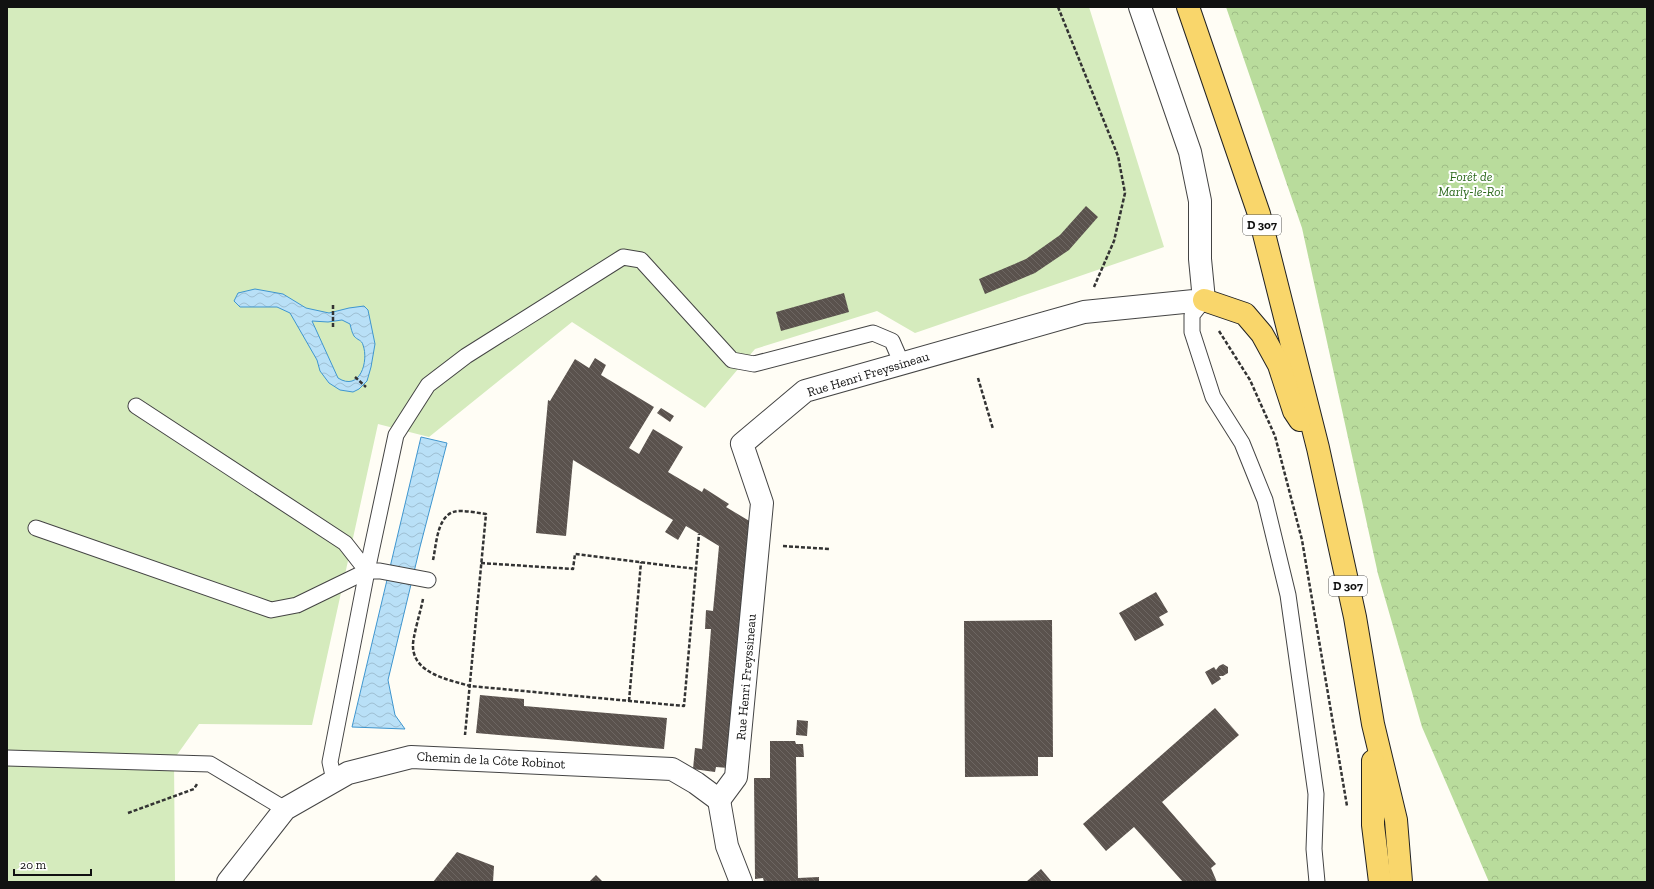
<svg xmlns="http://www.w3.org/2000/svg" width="1654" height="889" viewBox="0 0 1654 889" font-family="'Zilla Slab',serif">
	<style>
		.grass { fill: #d5ebbd }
		.forest { fill: url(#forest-crowns) }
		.water { fill: url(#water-waves); stroke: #3f96cf; fill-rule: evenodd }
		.building { fill: url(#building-back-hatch) }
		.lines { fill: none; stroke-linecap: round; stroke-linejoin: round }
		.lane-casing { stroke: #444; stroke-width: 17 }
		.street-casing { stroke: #444; stroke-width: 24 }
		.primary-casing { stroke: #222; stroke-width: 24 }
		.path { stroke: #333; stroke-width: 2.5; stroke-dasharray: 4 2; stroke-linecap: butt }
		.lane { stroke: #fff; stroke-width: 15 }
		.street { stroke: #fff; stroke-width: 22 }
		.primary { stroke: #f9d66b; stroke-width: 22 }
		.labels { text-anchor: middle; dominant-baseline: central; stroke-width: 4; stroke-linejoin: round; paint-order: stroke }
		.shield { fill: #fff; stroke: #585858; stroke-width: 1 }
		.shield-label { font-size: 12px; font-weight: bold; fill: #111 }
		.park-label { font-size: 13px; font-style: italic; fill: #2f6b1f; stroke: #fff }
		.street-label { font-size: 13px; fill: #111; stroke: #fff }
	</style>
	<defs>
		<pattern id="forest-crowns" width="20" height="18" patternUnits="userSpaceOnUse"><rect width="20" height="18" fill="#b9dc9c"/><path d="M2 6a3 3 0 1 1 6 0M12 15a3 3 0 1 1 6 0" fill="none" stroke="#9ebc85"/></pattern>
		<pattern id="water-waves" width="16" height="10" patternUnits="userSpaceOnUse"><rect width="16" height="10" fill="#b9e0f7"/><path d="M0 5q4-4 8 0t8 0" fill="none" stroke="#9ebfd3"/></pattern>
		<pattern id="building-back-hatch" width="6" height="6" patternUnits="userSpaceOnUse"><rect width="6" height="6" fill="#5a524d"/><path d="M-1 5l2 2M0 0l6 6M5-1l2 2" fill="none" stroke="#6d6662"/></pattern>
	</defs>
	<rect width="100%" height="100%" fill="#fffdf5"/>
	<polygon class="grass" points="7,7 1089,7 1164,247 915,333 877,311 755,349 705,408 572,322 429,437 378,424 312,725 199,724 174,759 175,882 7,882"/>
	<polygon class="forest" points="1226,7 1647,7 1647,882 1489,882 1422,727 1378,574 1302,228"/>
	<g class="water">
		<path d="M255 289 283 294 306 308 329 313 349 308 364 306 368 310 375 344 371 367 367 381 359 389 353 392 340 390 329 383 320 371 317 360 290 313 277 307H240L234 301 238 293ZM342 320 350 324C351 328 352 333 354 336 357 340 362 340 363 345 369 361 360 392 338 378L312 321 328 322Z"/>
		<polygon points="421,437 447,443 420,547 388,680 395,715 405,729 352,727"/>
	</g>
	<g class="building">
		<polygon points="1086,206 1098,217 1069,250 1035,273 985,294 979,279 1026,259 1060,235"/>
		<polygon points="844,293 849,312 781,331 776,312"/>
		<polygon points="595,358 606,365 601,375 654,407 629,448 639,454 653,429 683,447 668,472 702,492 704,488 729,504 726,507 751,522 729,768 716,767 715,772 693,769 695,748 702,749 711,629 705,629 706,610 713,611 719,546 686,526 678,540 665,532 673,520 573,460 566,536 536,533 548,400 550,401 575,359 589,368"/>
		<polygon points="661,408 674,416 670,422 657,413"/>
		<polygon points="1156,592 1168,612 1159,617 1164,625 1135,641 1119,613"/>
		<polygon points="1052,620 1053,757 1038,757 1038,776 965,777 964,621"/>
		<polygon points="1223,664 1228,667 1228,673 1223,676 1219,676 1221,679 1212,685 1205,672 1214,667 1216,670 1219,666"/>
		<polygon points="480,695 524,699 524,706 667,718 664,749 476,733"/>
		<polygon points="1215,708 1239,735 1162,802 1216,864 1211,868 1217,882 1183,882 1134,827 1106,851 1083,824"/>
		<polygon points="797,720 808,721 807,736 796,735"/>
		<polygon points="770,741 795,741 796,744 803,744 804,757 796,757 798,878 819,877 819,882 764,882 763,878 755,879 754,778 770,778"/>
		<polygon points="457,852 494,866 493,882 433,882"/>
		<polygon points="1041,869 1052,882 1026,882"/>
		<polygon points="596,875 603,882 589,882"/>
	</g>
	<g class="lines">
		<g class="lane-casing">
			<g id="lane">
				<polyline points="1204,300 1192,315 1192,332 1213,397 1242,443 1265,500 1288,595 1316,794 1314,849 1317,882"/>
				<polyline points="136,406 345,543 367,571"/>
				<polyline points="36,528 271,610 297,605 367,571 380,571 428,580"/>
				<polyline points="7,758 210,764 285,809"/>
				<polyline points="334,780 330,762 367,571 396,435 428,385 466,356 623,257 641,260 732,360 754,364 873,333 892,341 902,364"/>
			</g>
		</g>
		<g class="street-casing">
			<g id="street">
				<polyline points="719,800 736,777 762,503 742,444 805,391 1084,312 1204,300 1200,259 1200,201 1190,152 1140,7"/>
				<polyline points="719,800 727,846 741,882"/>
				<polyline points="228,882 285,809 348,773 411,757 672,769 696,783 719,800"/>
			</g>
		</g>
		<g class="primary-casing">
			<g id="primary">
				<polyline points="1188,7 1259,214 1318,448 1355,617 1373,724 1396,820 1401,882"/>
				<polyline points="1204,300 1245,314 1262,334 1279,365 1294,411 1300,420"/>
				<polyline points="1373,761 1373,825 1380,882"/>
			</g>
		</g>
		<g class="path">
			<polyline points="1058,7 1118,156 1125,193 1114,241 1094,287"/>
			<polyline points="333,305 333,327"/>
			<polyline points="1219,331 1250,380 1275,436 1302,540 1347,806"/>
			<polyline points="355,377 366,387"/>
			<polyline points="978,378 993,429"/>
			<polyline points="783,546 830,549"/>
			<path d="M433 560C437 542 437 510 461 511 469 511 478 513 486 514L465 735"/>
			<polyline points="481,563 573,569 575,554 696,569"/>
			<path d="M423 599C421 610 412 639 413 647 414 674 450 680 470 686L684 706 699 534"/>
			<polyline points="629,701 641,562"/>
			<polyline points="128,813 194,789 197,784"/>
		</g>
		<use href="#lane" class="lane"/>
		<use href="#street" class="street"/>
		<use href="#primary" class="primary"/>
	</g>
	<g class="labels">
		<g class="shield">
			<rect x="1243" y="215" width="38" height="20" rx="3"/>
			<rect x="1329" y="576" width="38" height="20" rx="3"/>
		</g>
		<g class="shield-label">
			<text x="1262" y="225">D 307</text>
			<text x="1348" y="586">D 307</text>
		</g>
		<g class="park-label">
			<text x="1471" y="176">Forêt de<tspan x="1471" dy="15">Marly-le-Roi</tspan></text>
		</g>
		<g class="street-label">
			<text transform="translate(868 374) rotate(-17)">Rue Henri Freyssineau</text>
			<text transform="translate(746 677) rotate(-85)">Rue Henri Freyssineau</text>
			<text transform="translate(491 760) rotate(3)">Chemin de la Côte Robinot</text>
		</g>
	</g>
	<rect width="1654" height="889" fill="none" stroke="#111111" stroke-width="16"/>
	<path d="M14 869v6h77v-6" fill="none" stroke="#111111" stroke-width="2"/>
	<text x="20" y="869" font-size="12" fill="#111111" stroke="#ffffff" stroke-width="3" paint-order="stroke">20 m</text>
</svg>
